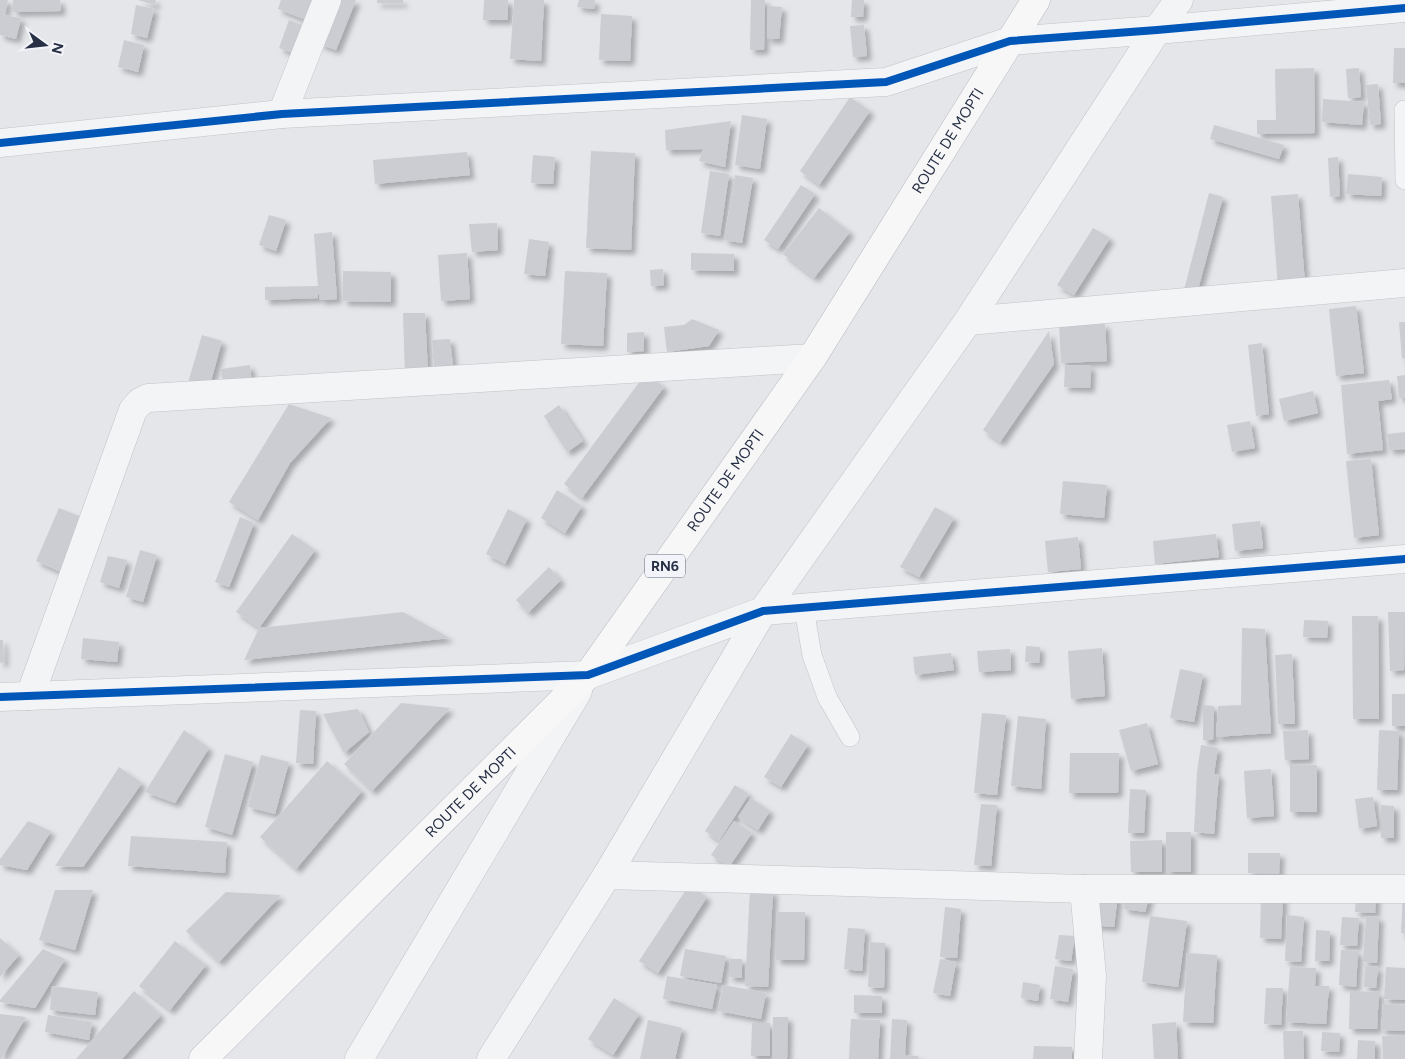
<svg xmlns="http://www.w3.org/2000/svg" width="1405" height="1059" viewBox="0 0 1405 1059" font-family="Figtree,sans-serif">
	<style>
		.building { fill: #cbcdd2; filter: url(#shadow) }
		.lines { fill: none; stroke-linecap: round; stroke-linejoin: round }
		.lane-casing { stroke: #c1c3c8; stroke-width: 20 }
		.street-casing { stroke: #c1c3c8; stroke-width: 29 }
		.highway-casing { stroke: #b6b9bf; stroke-width: 29 }
		.lane { stroke: #f3f4f6; stroke-width: 19 }
		.street { stroke: #f3f4f6; stroke-width: 28 }
		.highway { stroke: #f7f7f8; stroke-width: 28 }
		.cycleway-casing { stroke: #f2f4f9; stroke-width: 11 }
		.cycleway { stroke: #0057b8; stroke-width: 8 }
		.labels { text-anchor: middle; dominant-baseline: central; stroke-width: 4; stroke-linejoin: round; paint-order: stroke }
		.shield { fill: #f2f4f9; stroke: #656b7c; stroke-width: 1 }
		.shield-label { font-size: 14px; font-weight: bold; fill: #283046 }
		.street-label { font-size: 15px; fill: #283046; stroke: #f2f4f9 }
	</style>
	<defs>
		<filter id="shadow"><feDropShadow dx="4.5" dy="4.5" stdDeviation="2.5" flood-color="#0004"/></filter>
	</defs>
	<rect width="100%" height="100%" fill="#e4e6ea"/>
	<g class="building">
		<polygon points="0,0 8,0 4,15 21,18 16,39 0,35"/>
		<polygon points="13,0 60,0 61,11 13,12"/>
		<polygon points="138,0 156,0 155,5"/>
		<polygon points="281,0 314,0 306,20 278,9"/>
		<polygon points="336,0 356,0 336,50 319,44"/>
		<rect x="377" y="0" width="26" height="3"/>
		<polygon points="484,0 508,0 508,20 483,20"/>
		<polygon points="514,0 544,0 541,61 510,59"/>
		<polygon points="579,0 595,0 594,9 577,7"/>
		<polygon points="751,0 765,0 764,50 750,50"/>
		<polygon points="852,0 864,0 863,17 851,17"/>
		<polygon points="136,5 154,9 147,38 131,34"/>
		<polygon points="768,6 782,7 779,39 767,39"/>
		<polygon points="601,14 632,16 630,61 599,60"/>
		<polygon points="289,20 305,26 295,54 279,48"/>
		<polygon points="864,25 867,56 853,57 850,26"/>
		<polygon points="124,40 144,45 138,72 118,67"/>
		<polygon points="1394,48 1405,48 1405,83 1393,83"/>
		<polygon points="1314,68 1315,133 1257,134 1257,120 1276,120 1275,69"/>
		<polygon points="1359,68 1361,97 1348,98 1346,69"/>
		<polygon points="1378,84 1381,124 1370,125 1366,85"/>
		<polygon points="850,97 870,111 819,185 800,171"/>
		<polygon points="1323,99 1364,102 1362,125 1322,122"/>
		<polygon points="742,115 767,119 760,169 735,165"/>
		<polygon points="731,121 725,167 699,161 703,149 666,150 665,130"/>
		<polygon points="1214,125 1284,145 1279,159 1210,139"/>
		<polygon points="591,151 635,153 631,250 586,248"/>
		<polygon points="467,152 470,175 375,184 373,160"/>
		<polygon points="533,155 555,157 553,184 531,183"/>
		<polygon points="1338,157 1340,196 1330,197 1328,158"/>
		<polygon points="710,171 729,174 720,236 701,233"/>
		<polygon points="1348,174 1382,177 1381,196 1346,194"/>
		<polygon points="735,175 753,178 742,243 724,240"/>
		<polygon points="801,185 815,194 778,249 764,240"/>
		<polygon points="1209,193 1223,197 1196,297 1183,294"/>
		<polygon points="1298,194 1305,284 1278,287 1271,196"/>
		<polygon points="819,208 850,232 814,278 783,254"/>
		<polygon points="269,215 286,220 276,251 259,245"/>
		<polygon points="497,223 498,250 472,252 469,224"/>
		<polygon points="1093,228 1110,238 1074,295 1057,285"/>
		<polygon points="332,232 337,299 320,300 318,290 318,298 265,300 265,287 318,286 314,234"/>
		<polygon points="529,239 549,242 545,276 524,274"/>
		<polygon points="467,253 470,299 441,301 438,255"/>
		<polygon points="691,253 734,254 734,271 691,270"/>
		<polygon points="663,269 664,285 651,286 650,270"/>
		<polygon points="343,271 391,272 391,302 343,301"/>
		<polygon points="565,271 607,273 603,346 561,344"/>
		<polygon points="1356,306 1364,373 1336,376 1329,309"/>
		<polygon points="403,313 425,313 428,373 405,374"/>
		<polygon points="692,319 719,330 709,346 667,352 664,327 684,325"/>
		<polygon points="1399,322 1405,322 1405,358 1402,358"/>
		<polygon points="1105,324 1107,361 1061,363 1059,325"/>
		<polygon points="1049,331 1054,364 1000,442 983,430"/>
		<polygon points="644,332 644,351 627,352 627,333"/>
		<polygon points="202,335 222,341 208,392 187,386"/>
		<polygon points="450,339 453,366 434,368 432,340"/>
		<polygon points="1262,343 1269,414 1256,416 1248,345"/>
		<polygon points="250,365 252,385 223,388 221,369"/>
		<polygon points="1065,365 1091,366 1090,388 1064,387"/>
		<polygon points="646,373 664,387 582,498 564,484"/>
		<polygon points="1405,375 1405,398 1399,398 1397,376"/>
		<polygon points="1389,380 1392,399 1378,401 1383,450 1347,454 1341,385"/>
		<polygon points="1313,391 1318,413 1284,421 1279,399"/>
		<polygon points="289,404 331,418 290,463 258,520 229,502"/>
		<polygon points="559,405 583,441 567,452 544,416"/>
		<polygon points="1250,421 1255,448 1232,452 1227,425"/>
		<polygon points="1405,432 1405,449 1389,450 1387,434"/>
		<polygon points="1371,459 1379,535 1354,538 1346,461"/>
		<polygon points="1063,481 1107,485 1104,518 1060,514"/>
		<polygon points="557,490 582,506 565,533 541,518"/>
		<polygon points="935,507 954,518 919,577 900,567"/>
		<polygon points="59,508 89,520 66,574 36,561"/>
		<polygon points="508,509 527,519 505,564 486,554"/>
		<polygon points="240,517 254,523 229,587 215,582"/>
		<polygon points="1260,521 1263,548 1235,551 1232,524"/>
		<polygon points="292,534 315,550 259,628 236,612"/>
		<polygon points="1216,534 1219,557 1155,564 1153,541"/>
		<polygon points="1078,537 1081,569 1048,572 1045,541"/>
		<polygon points="140,550 157,555 143,602 126,597"/>
		<polygon points="108,556 127,560 119,588 100,582"/>
		<polygon points="549,567 561,580 528,613 516,600"/>
		<polygon points="403,612 450,638 244,660 259,628"/>
		<polygon points="1388,612 1405,612 1404,670 1390,671"/>
		<polygon points="1352,616 1378,616 1379,719 1353,719"/>
		<polygon points="1304,620 1328,621 1327,638 1303,637"/>
		<polygon points="1242,628 1265,629 1271,733 1216,737 1218,706 1241,705"/>
		<polygon points="83,638 119,642 117,662 81,659"/>
		<polygon points="0,640 3,640 4,662 0,663"/>
		<polygon points="1026,646 1040,647 1039,663 1025,662"/>
		<polygon points="1102,648 1105,696 1071,699 1068,651"/>
		<polygon points="1010,649 1011,670 979,672 977,651"/>
		<polygon points="951,653 954,670 915,675 913,657"/>
		<polygon points="1292,654 1295,724 1278,724 1275,655"/>
		<polygon points="1180,669 1203,674 1194,722 1170,718"/>
		<rect x="1392" y="694" width="13" height="32"/>
		<polygon points="401,703 450,708 372,791 344,764"/>
		<polygon points="1203,705 1214,706 1213,740 1203,740"/>
		<polygon points="358,709 369,732 344,753 323,714"/>
		<polygon points="300,710 316,711 313,764 296,763"/>
		<polygon points="982,713 1006,715 997,795 974,793"/>
		<polygon points="1018,716 1046,719 1041,789 1011,786"/>
		<polygon points="1147,723 1158,764 1131,771 1119,730"/>
		<polygon points="184,730 209,748 175,803 145,792"/>
		<polygon points="1308,730 1309,759 1285,760 1283,731"/>
		<polygon points="1379,730 1399,731 1397,790 1377,790"/>
		<polygon points="791,734 808,745 781,787 764,777"/>
		<polygon points="1201,745 1218,748 1214,774 1219,774 1214,834 1194,832 1197,772"/>
		<polygon points="1070,753 1119,753 1118,793 1069,793"/>
		<polygon points="225,754 253,762 232,835 205,827"/>
		<polygon points="261,755 289,762 275,814 248,807"/>
		<polygon points="327,761 362,791 296,869 260,837"/>
		<polygon points="1290,764 1317,765 1317,812 1290,812"/>
		<polygon points="119,767 142,783 83,867 55,866"/>
		<polygon points="1271,769 1274,816 1247,818 1244,771"/>
		<polygon points="735,785 749,794 719,841 705,831"/>
		<polygon points="1130,789 1146,790 1144,833 1128,833"/>
		<polygon points="1373,797 1377,826 1359,829 1355,799"/>
		<polygon points="751,798 770,811 758,830 738,817"/>
		<polygon points="981,804 997,805 991,866 974,865"/>
		<polygon points="1381,805 1394,806 1394,838 1381,838"/>
		<polygon points="28,821 51,831 27,870 0,865 0,859"/>
		<polygon points="734,821 752,833 729,867 711,855"/>
		<rect x="1166" y="832" width="25" height="40"/>
		<polygon points="131,836 227,842 225,873 128,866"/>
		<polygon points="1162,840 1162,872 1131,872 1130,841"/>
		<polygon points="1248,853 1280,853 1279,874 1248,873"/>
		<polygon points="689,885 707,897 658,973 639,961"/>
		<polygon points="55,890 93,890 75,950 39,940"/>
		<polygon points="750,890 773,891 768,987 745,986"/>
		<polygon points="1124,890 1151,891 1145,912 1124,909"/>
		<polygon points="226,892 281,895 219,962 186,931"/>
		<polygon points="1093,892 1118,894 1114,927 1090,925"/>
		<polygon points="1403,894 1405,894 1405,933 1401,933"/>
		<polygon points="1356,895 1376,896 1375,913 1355,912"/>
		<polygon points="1261,896 1283,896 1281,939 1260,938"/>
		<polygon points="945,907 961,909 957,958 940,957"/>
		<polygon points="776,912 805,912 804,960 776,960"/>
		<polygon points="1287,915 1304,917 1301,962 1285,961"/>
		<polygon points="1150,916 1187,921 1178,987 1142,982"/>
		<polygon points="1366,916 1379,917 1377,963 1363,962"/>
		<polygon points="1342,917 1359,918 1357,946 1340,945"/>
		<polygon points="848,928 865,929 862,971 844,969"/>
		<polygon points="1316,930 1330,931 1329,961 1315,961"/>
		<polygon points="1059,935 1075,936 1071,961 1055,959"/>
		<polygon points="0,938 19,955 0,977"/>
		<polygon points="175,941 206,965 170,1010 139,986"/>
		<polygon points="870,942 885,943 884,988 868,987"/>
		<polygon points="43,949 65,959 35,1008 0,1002 0,1000"/>
		<polygon points="685,949 726,956 721,983 680,976"/>
		<polygon points="1341,950 1358,951 1356,987 1339,985"/>
		<polygon points="1187,953 1217,955 1213,1023 1183,1022"/>
		<polygon points="729,959 742,959 742,978 729,977"/>
		<polygon points="940,959 956,962 950,996 933,993"/>
		<polygon points="1055,966 1073,969 1068,1002 1050,999"/>
		<polygon points="1365,966 1378,967 1376,988 1364,987"/>
		<polygon points="1290,967 1316,968 1315,986 1329,986 1326,1024 1286,1022"/>
		<polygon points="1386,967 1405,968 1405,1000 1384,999"/>
		<polygon points="667,976 717,985 712,1009 663,999"/>
		<polygon points="1023,982 1040,985 1038,1001 1021,998"/>
		<polygon points="723,985 766,993 761,1019 718,1011"/>
		<polygon points="52,986 98,992 95,1015 50,1010"/>
		<polygon points="1266,988 1283,988 1281,1025 1264,1024"/>
		<polygon points="134,991 161,1015 122,1059 76,1059"/>
		<polygon points="1350,991 1379,992 1377,1029 1349,1029"/>
		<polygon points="854,995 882,996 882,1013 854,1013"/>
		<polygon points="614,998 639,1014 613,1055 588,1039"/>
		<polygon points="1383,1004 1405,1005 1405,1031 1381,1030"/>
		<polygon points="0,1014 26,1017 1,1059 0,1059"/>
		<polygon points="48,1015 92,1022 89,1040 45,1032"/>
		<polygon points="773,1017 788,1017 787,1059 772,1059"/>
		<polygon points="851,1019 880,1020 878,1059 849,1059"/>
		<polygon points="892,1019 907,1020 905,1055 918,1056 918,1059 890,1059"/>
		<polygon points="648,1020 682,1028 675,1059 640,1059"/>
		<polygon points="1176,1022 1178,1059 1154,1059 1152,1024"/>
		<polygon points="752,1023 770,1023 770,1056 751,1056"/>
		<polygon points="1283,1031 1303,1031 1304,1059 1284,1059"/>
		<polygon points="1322,1032 1340,1033 1339,1052 1321,1051"/>
		<polygon points="1405,1035 1405,1059 1383,1059 1382,1036"/>
		<polygon points="1358,1040 1375,1041 1375,1059 1357,1059"/>
		<polygon points="1034,1046 1072,1047 1072,1059 1033,1059"/>
	</g>
	<g class="lines">
		<g class="lane-casing">
			<g id="lane">
				<polyline points="1404,110 1405,180"/>
				<polyline points="804,609 812,655 827,697 850,737"/>
			</g>
		</g>
		<g class="street-casing">
			<g id="street">
				<polyline points="282,114 327,0"/>
				<polyline points="0,143 282,114 886,82 1010,41 1157,30 1405,8"/>
				<polyline points="968,321 1405,283"/>
				<polyline points="30,696 133,410 140,402 148,398 812,358"/>
				<polyline points="0,697 588,675 763,611 1405,559"/>
				<polyline points="607,875 1084,889 1405,889"/>
				<polyline points="1084,889 1092,976 1088,1059"/>
				<polyline points="359,1059 578,691"/>
				<polyline points="491,1059 607,875 763,611 968,321 1157,30 1179,0"/>
			</g>
		</g>
		<g class="highway-casing">
			<g id="highway">
				<path id="s1" d="M203 1059 588 675 812 358 1036 0"/>
			</g>
		</g>
		<use href="#lane" class="lane"/>
		<use href="#street" class="street"/>
		<use href="#highway" class="highway"/>
		<g class="cycleway-casing">
			<g id="cycleway">
				<polyline points="0,143 282,114 886,82 1010,41 1157,30 1405,8"/>
				<polyline points="0,697 588,675 763,611 1405,559"/>
			</g>
		</g>
		<use href="#cycleway" class="cycleway"/>
	</g>
	<g class="labels">
		<rect class="shield" x="645" y="554.5" width="40" height="23" rx="4"/>
		<g class="shield-label">
			<text x="665" y="566">RN6</text>
		</g>
		<g class="street-label">
			<text stroke="none"><textPath href="#s1" startOffset="1188">ROUTE DE MOPTI</textPath></text>
			<text stroke="none"><textPath href="#s1" startOffset="782">ROUTE DE MOPTI</textPath></text>
			<text stroke="none"><textPath href="#s1" startOffset="378">ROUTE DE MOPTI</textPath></text>
		</g>
	</g>
	<g transform="translate(45 45) rotate(105)" stroke="#f2f4f9" stroke-width="4" paint-order="stroke">
	<path d="M0-4L9 19L0 12L-9 19Z" fill="#283046"/>
	<text y="-8" font-size="14" font-weight="bold" text-anchor="middle" fill="#283046">N</text>
	</g>
</svg>
